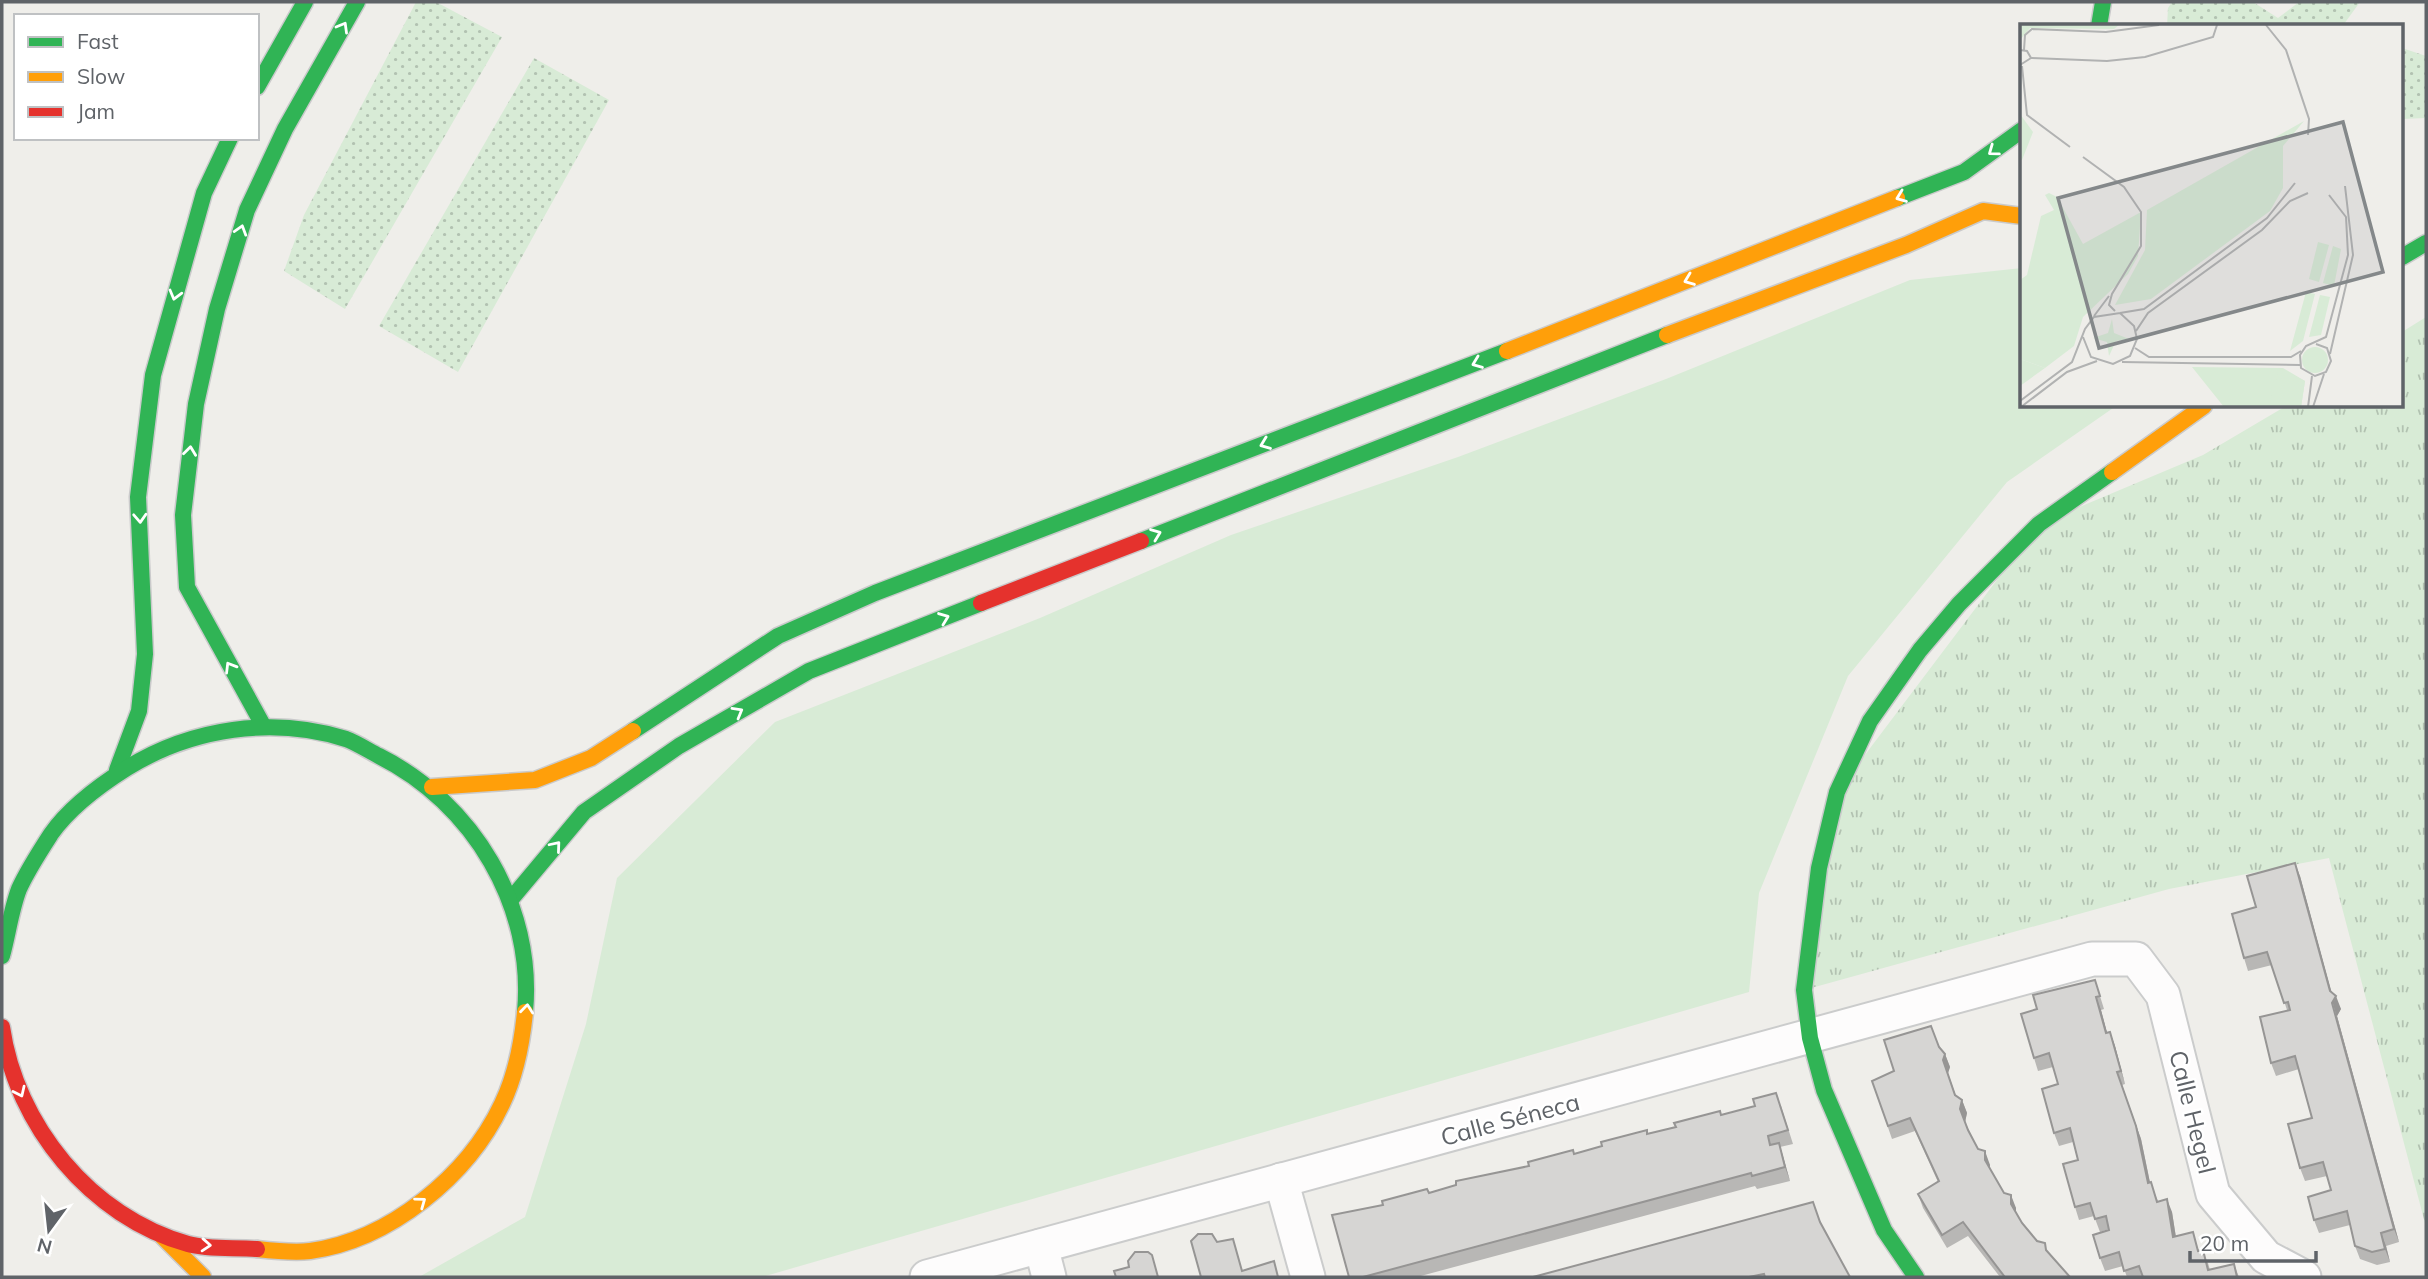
<svg xmlns="http://www.w3.org/2000/svg" width="2428" height="1279" viewBox="0 0 2428 1279" font-family="Mulish,sans-serif">
	<style>
		.grass { fill: #d8ebd6 }
		.park { fill: url(#park-tufts) }
		.garden { fill: url(#garden-dots) }
		.lines { fill: none; stroke-linecap: round; stroke-linejoin: round }
		.street-casing { stroke: #cbcccc; stroke-width: 37 }
		.fast-casing { stroke: #cacacb; stroke-width: 19 }
		.slow-casing { stroke: #cacacb; stroke-width: 19 }
		.jam-casing { stroke: #cacacb; stroke-width: 19 }
		.street { stroke: #fdfcfc; stroke-width: 33 }
		.fast { stroke: #30b455; stroke-width: 16 }
		.slow { stroke: #ff9f0a; stroke-width: 16 }
		.jam { stroke: #e5322d; stroke-width: 16 }
		.wall { fill: #b8b7b5 }
		.shaded-wall { fill: #969594 }
		.building { fill: #d6d5d3; stroke: #969594; stroke-width: 2 }
		.oneway { stroke: #fff }
		.labels { text-anchor: middle; dominant-baseline: central; stroke-width: 5; stroke-linejoin: round; paint-order: stroke }
		.street-label { font-size: 24px; fill: #5f6368; stroke: #fff }
		.inset-road { fill: none; stroke: #b1b2b2; stroke-width: 2 }
		.view { fill: #84888a; fill-opacity: 0.15; stroke: #84888a; stroke-width: 3.5 }
		.inset-edge { fill: none; stroke: #5f6368; stroke-width: 3.5 }
	</style>
	<defs>
		<pattern id="park-tufts" width="24" height="20" patternUnits="userSpaceOnUse" patternTransform="scale(1.75)"><rect width="24" height="20" fill="#d8ebd6"/><path d="M3 7l-1-3M5 7V3M7 7l1-3M15 17l-1-3M17 17v-4M19 17l1-3" fill="none" stroke="#b2c2b1"/></pattern>
		<pattern id="garden-dots" width="8" height="8" patternUnits="userSpaceOnUse" patternTransform="scale(1.75)"><rect width="8" height="8" fill="#d8ebd6"/><path d="M2 2h.1M6 6h.1" fill="none" stroke="#b2c2b1" stroke-width="1.8" stroke-linecap="round"/></pattern>
	</defs>
	<rect width="100%" height="100%" fill="#efeeea"/>
	<polygon class="grass" points="2022,268 2022,406 2116,406 2007,482 1848,676 1759,893 1749,992 762,1277 419,1277 525,1217 586,1024 617,878 775,722 1040,618 1231,535 1458,457 1666,379 1910,280"/>
	<polygon class="park" points="2426,317 2426,1227 2329,858 2169,889 1804,990 1837,792 2039,524 2203,455 2286,406 2402,406 2402,332"/>
	<g class="garden">
		<polygon points="416,2 436,2 502,37 345,309 284,271 304,215"/>
		<polygon points="2172,2 2253,2 2278,18 2299,2 2360,2 2344,24 2346,26 2167,26 2168,8"/>
		<polygon points="2402,48 2426,56 2426,118 2402,119"/>
		<polygon points="534,58 609,100 458,372 379,326"/>
	</g>
	<g class="lines">
		<g class="street-casing">
			<g id="street">
				<polyline points="1281,1180 1308,1277"/>
				<polyline points="1041,1246 1049,1277"/>
				<polyline points="927,1277 2092,959 2136,959 2163,995 2213,1194 2266,1257 2304,1277"/>
			</g>
		</g>
		<g class="fast-casing">
			<g id="fast">
				<polyline points="2099,26 2103,2"/>
				<polyline points="257,87 305,2"/>
				<polyline points="1897,198 1964,172 2022,130"/>
				<polyline points="2402,257 2426,243"/>
				<polyline points="1141,541 1667,335"/>
				<polyline points="264,727 187,587 183,515 196,404 217,309 247,210 285,129 357,2"/>
				<polyline points="633,731 778,636 875,593 1507,351"/>
				<polyline points="117,770 139,711 145,654 138,497 153,375 204,193 230,138"/>
				<polyline points="512,898 584,812 679,746 809,671 981,603"/>
				<path d="M2 956C8 934 11 910 19 889 27 871 40 851 51 834 70 807 100 785 127 768 192 728 272 716 346 739 357 743 369 751 379 756 473 803 535 906 525 1012"/>
				<polyline points="1916,1277 1884,1230 1824,1090 1810,1038 1804,990 1819,868 1837,792 1870,721 1920,650 1959,604 2039,524 2112,472"/>
			</g>
		</g>
		<g class="slow-casing">
			<g id="slow">
				<polyline points="1667,335 1906,245 1983,211 2022,216"/>
				<polyline points="1507,351 1897,198"/>
				<polyline points="2112,472 2204,406"/>
				<polyline points="432,787 535,780 591,758 633,731"/>
				<polyline points="162,1236 203,1277"/>
				<path d="M257 1249C275 1251 293 1253 310 1251 390 1240 468 1176 502 1104 516 1075 522 1043 525 1012"/>
			</g>
		</g>
		<g class="jam-casing">
			<g id="jam">
				<polyline points="981,603 1141,541"/>
				<path d="M2 1027C16 1125 91 1217 188 1244 210 1250 235 1247 257 1249"/>
			</g>
		</g>
		<use href="#street" class="street"/>
		<use href="#fast" class="fast"/>
		<use href="#slow" class="slow"/>
		<use href="#jam" class="jam"/>
	</g>
	<g class="wall">
		<polygon points="2300,876 2331,992 2341,1009 2337,1016 2399,1242 2386,1246 2390,1262 2377,1265 2360,1259 2355,1246 2350,1225 2319,1233 2314,1220 2331,1190 2327,1176 2305,1181 2300,1168 2312,1118 2299,1069 2276,1076 2271,1063 2287,1010 2272,965 2248,971 2244,958 2256,907"/>
		<polygon points="2095,980 2104,1009 2101,1010 2107,1033 2110,1032 2115,1046 2125,1084 2122,1085 2141,1139 2150,1183 2158,1201 2172,1212 2176,1237 2199,1250 2208,1263 2210,1270 2234,1264 2239,1277 2127,1277 2123,1266 2105,1271 2100,1258 2109,1229 2100,1232 2094,1216 2079,1220 2075,1207 2078,1160 2073,1142 2059,1146 2054,1133 2058,1084 2053,1067 2038,1071 2034,1058 2037,1009"/>
		<polygon points="1945,1054 1950,1067 1948,1073 1956,1096 1962,1100 1967,1113 1965,1122 1978,1149 1990,1165 1990,1169 2004,1193 2016,1208 2016,1212 2022,1223 2070,1277 2000,1277 1968,1236 1947,1248 1923,1208 1918,1194 1938,1182 1915,1131 1892,1139 1872,1081 1894,1071"/>
		<polygon points="1781,1106 1793,1144 1780,1147 1790,1181 1757,1189 1755,1186 1417,1277 1349,1277 1383,1205 1602,1146 1647,1130 1648,1134 1721,1115"/>
		<polygon points="1820,1224 1850,1277 1533,1277"/>
	</g>
	<g class="shaded-wall">
		<polygon points="2295,863 2300,876 2334,1001 2336,996 2341,1009 2337,1016 2399,1242 2394,1229"/>
		<polygon points="2096,997 2101,1010 2111,1047 2106,1033"/>
		<polygon points="2110,1032 2115,1046 2125,1084 2121,1071"/>
		<polygon points="1945,1054 1950,1067 1948,1073 1943,1060"/>
		<polygon points="2117,1072 2141,1139 2153,1197 2148,1183"/>
		<polygon points="1962,1100 1967,1113 1965,1122 1960,1109"/>
		<polygon points="1779,1143 1783,1156 1790,1181 1785,1167"/>
		<polygon points="1985,1151 1990,1165 1989,1173 1985,1160"/>
		<polygon points="2011,1195 2016,1208 2016,1217 2011,1204"/>
		<polygon points="2167,1199 2172,1212 2178,1251 2173,1237"/>
		<polygon points="2381,1233 2386,1246 2390,1262 2385,1249"/>
	</g>
	<g class="building">
		<polygon points="2295,863 2330,991 2336,996 2332,1003 2394,1229 2381,1233 2385,1249 2372,1252 2355,1246 2347,1211 2314,1220 2308,1197 2331,1190 2323,1162 2300,1168 2288,1124 2312,1118 2295,1056 2271,1063 2260,1017 2290,1010 2288,1002 2284,1003 2267,952 2244,958 2232,914 2256,907 2247,876"/>
		<polygon points="2095,980 2100,996 2096,997 2106,1033 2110,1032 2121,1071 2117,1072 2136,1126 2148,1183 2151,1182 2157,1202 2167,1199 2173,1237 2193,1232 2198,1251 2203,1250 2208,1270 2234,1264 2237,1277 2143,1277 2139,1266 2124,1271 2119,1252 2100,1258 2093,1235 2109,1230 2106,1216 2095,1219 2090,1203 2075,1207 2063,1164 2078,1160 2070,1128 2054,1133 2042,1089 2058,1084 2049,1053 2034,1058 2021,1014 2037,1009 2033,995"/>
		<polygon points="1931,1026 1939,1047 1945,1054 1943,1060 1955,1095 1962,1100 1960,1109 1968,1130 1978,1149 1985,1151 1985,1160 2004,1193 2011,1195 2011,1204 2022,1223 2037,1241 2045,1243 2046,1250 2070,1277 2003,1277 2004,1276 1963,1222 1942,1235 1918,1194 1939,1181 1910,1118 1888,1126 1872,1081 1894,1071 1884,1040"/>
		<polygon points="1776,1093 1788,1130 1768,1136 1770,1145 1779,1143 1785,1167 1752,1176 1751,1173 1363,1277 1349,1277 1332,1215 1383,1205 1382,1201 1427,1189 1429,1193 1456,1185 1456,1181 1529,1166 1528,1162 1573,1150 1574,1154 1602,1146 1601,1142 1647,1130 1647,1134 1676,1127 1674,1123 1720,1111 1721,1115 1755,1106 1753,1099"/>
		<polygon points="1813,1202 1820,1222 1850,1277 1765,1277 1764,1274 1749,1277 1533,1277"/>
		<polygon points="1198,1234 1212,1234 1217,1242 1233,1239 1242,1271 1274,1261 1278,1277 1201,1277 1191,1241"/>
		<polygon points="1135,1252 1148,1252 1152,1255 1158,1277 1116,1277 1114,1271 1129,1267 1128,1261"/>
	</g>
	<defs><path id="oneway-chevron" d="M-2-3.5L2.5 0L-2 3.5" fill="none" stroke-width="1.6" stroke-linecap="round" stroke-linejoin="round" transform="scale(1.75)"/></defs>
	<g class="oneway">
		<use href="#oneway-chevron" transform="translate(343 27) rotate(-60)"/>
		<use href="#oneway-chevron" transform="translate(1993 151) rotate(144)"/>
		<use href="#oneway-chevron" transform="translate(1901 197) rotate(159)"/>
		<use href="#oneway-chevron" transform="translate(241 230) rotate(-73)"/>
		<use href="#oneway-chevron" transform="translate(1689 280) rotate(159)"/>
		<use href="#oneway-chevron" transform="translate(175 295) rotate(105)"/>
		<use href="#oneway-chevron" transform="translate(1477 363) rotate(159)"/>
		<use href="#oneway-chevron" transform="translate(1265 444) rotate(159)"/>
		<use href="#oneway-chevron" transform="translate(190 451) rotate(-83)"/>
		<use href="#oneway-chevron" transform="translate(140 518) rotate(87)"/>
		<use href="#oneway-chevron" transform="translate(1156 534) rotate(-21)"/>
		<use href="#oneway-chevron" transform="translate(944 618) rotate(-21)"/>
		<use href="#oneway-chevron" transform="translate(230 667) rotate(-121)"/>
		<use href="#oneway-chevron" transform="translate(738 712) rotate(-30)"/>
		<use href="#oneway-chevron" transform="translate(556 846) rotate(-50)"/>
		<use href="#oneway-chevron" transform="translate(527 1009) rotate(-84)"/>
		<use href="#oneway-chevron" transform="translate(20 1092) rotate(65)"/>
		<use href="#oneway-chevron" transform="translate(421 1202) rotate(-36)"/>
		<use href="#oneway-chevron" transform="translate(206 1245) rotate(4)"/>
	</g>
	<g class="labels">
		<g class="street-label">
			<text transform="translate(2193 1112) rotate(76)">Calle Hegel</text>
			<text transform="translate(1510 1119) rotate(-15)">Calle Séneca</text>
		</g>
	</g>
	<g transform="translate(2020 24)">
		<rect width="383" height="383" fill="#efeeea"/>
		<path d="M0 1H99L94 5 10 4 0 16ZM284 97 263 122V164L250 187 131 275 95 281 125 226 127 186ZM282 336a13 13 0 1 1 26 0a13 13 0 1 1-26 0ZM0 335 25 344 0 362Z" fill="#d8ebd6"/>
		<path d="M0 90 13 108 2 136H0ZM29 169 37 173 63 220 121 188 118 232 108 250 63 293 54 322 25 344 0 335V256L7 251 21 192 34 186 25 171ZM172 343 263 344 285 357 281 383H204Z" fill="#d8ebd6"/>
		<path d="M298 218 309 221 299 258 289 255ZM313 222 321 225 314 262 303 259ZM286 268 295 270 283 317 270 327ZM300 271 310 273 301 311 289 313ZM92 295 94 309 109 315 96 317 89 332 87 318 73 314 88 309ZM259 344 285 357 281 383H249Z" fill="#d8ebd6"/>
		<path class="inset-road" d="M246 1 266 26 289 95 288 111M0 26 7 27 11 34 0 41M4 26 5 11 12 5 86 8 139 1M11 34 87 37 125 33 193 13 197 1M2 42 7 91 50 123M63 133 104 163 121 188V222L92 270 89 281 95 287M100 289 124 285 247 194 275 159M74 292 89 272M116 307 128 289 242 206 270 177 288 169M296 320 307 324 311 337 306 348 295 352 281 344 280 331 286 322 306 313 328 231 326 193 309 171M115 324 129 333H271L281 327M310 330 333 231 325 162M102 338 280 341M0 377 52 338 65 305 74 293 100 289 114 302 117 315 110 332 93 340 71 333 63 313M1 383 47 348 77 337M288 383 292 352M293 383 304 350"/>
		<path class="view" d="M323 98 363 248 79 324 38 174Z"/>
		<rect width="383" height="383" class="inset-edge"/>
	</g>
	<rect width="2428" height="1279" fill="none" stroke="#5f6368" stroke-width="7"/>
	<rect x="14" y="14" width="245" height="126" fill="#ffffff" stroke="#bfc1c3" stroke-width="2"/>
	<rect x="28" y="37" width="35" height="10" fill="#30b455" stroke="#bfc1c3" stroke-width="2"/>
	<text x="77" y="49" font-size="21" fill="#5f6368">Fast</text>
	<rect x="28" y="72" width="35" height="10" fill="#ff9f0a" stroke="#bfc1c3" stroke-width="2"/>
	<text x="77" y="84" font-size="21" fill="#5f6368">Slow</text>
	<rect x="28" y="107" width="35" height="10" fill="#e5322d" stroke="#bfc1c3" stroke-width="2"/>
	<text x="77" y="119" font-size="21" fill="#5f6368">Jam</text>
	<g transform="translate(49 1230) rotate(195)" stroke="#ffffff" stroke-width="5" paint-order="stroke">
	<path d="M0-5L12 26L0 18L-12 26Z" fill="#5f6368"/>
	<text y="-10" font-size="19" font-weight="bold" text-anchor="middle" fill="#5f6368">N</text>
	</g>
	<path d="M2190 1251v10h126v-10" fill="none" stroke="#5f6368" stroke-width="3.5"/>
	<text x="2200" y="1251" font-size="21" fill="#5f6368" stroke="#ffffff" stroke-width="5" paint-order="stroke">20 m</text>
</svg>
